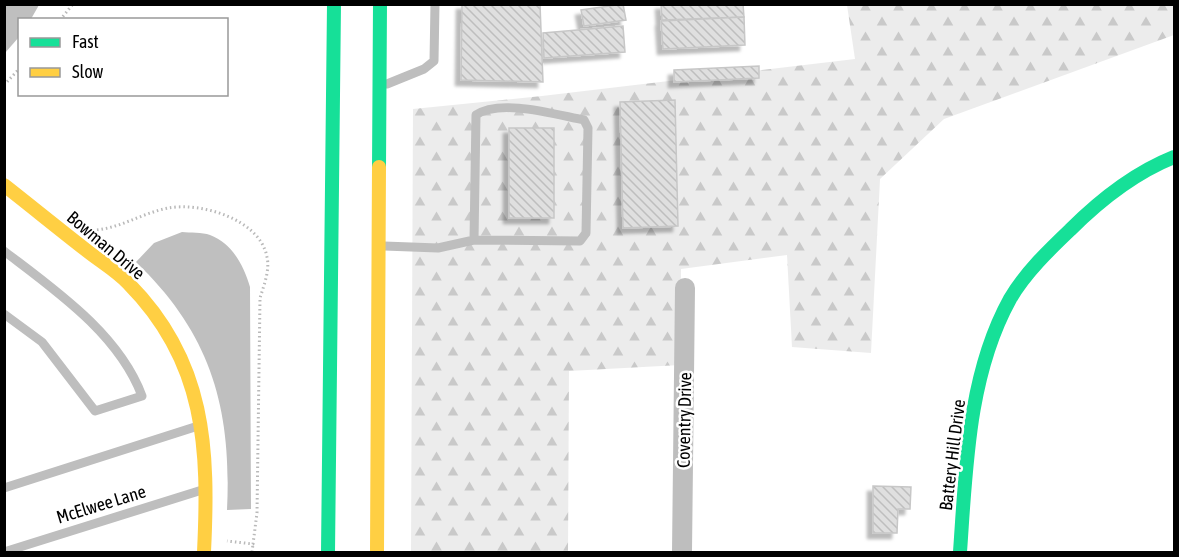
<svg xmlns="http://www.w3.org/2000/svg" width="1179" height="557" viewBox="0 0 1179 557" font-family="'Asap Condensed',sans-serif">
	<style>
		.forest { fill: url(#forest-firs) }
		.water { fill: #bfbfbf }
		.building { fill: url(#building-back-hatch); stroke: #c7c7c7; stroke-width: 1.5; filter: url(#shadow) }
		.lines { fill: none; stroke-linecap: round; stroke-linejoin: round }
		.path { stroke: #b9b9b9; stroke-width: 3; stroke-dasharray: 1.5 3; stroke-linecap: butt }
		.lane { stroke: #bebebe; stroke-width: 9 }
		.street { stroke: #bebebe; stroke-width: 20 }
		.fast { stroke: #16e098; stroke-width: 14 }
		.slow { stroke: #ffcf43; stroke-width: 14 }
		.labels { text-anchor: middle; dominant-baseline: central; stroke-width: 5; stroke-linejoin: round; paint-order: stroke }
		.street-label { font-size: 18px; fill: #000; stroke: #fff }
	</style>
	<defs>
		<pattern id="forest-firs" width="22" height="20" patternUnits="userSpaceOnUse" patternTransform="scale(1.5)"><rect width="22" height="20" fill="#ececec"/><path d="M5 1l3.5 6h-7zM16 11l3.5 6h-7z" fill="#c9c9c9"/></pattern>
		<pattern id="building-back-hatch" width="6" height="6" patternUnits="userSpaceOnUse" patternTransform="scale(1.5)"><rect width="6" height="6" fill="#dfdfdf"/><path d="M-1 5l2 2M0 0l6 6M5-1l2 2" fill="none" stroke="#bebebe"/></pattern>
		<filter id="shadow"><feDropShadow dx="-5.5" dy="5.5" stdDeviation="1.5" flood-color="#0004"/></filter>
	</defs>
	<rect width="100%" height="100%" fill="#fff"/>
	<polygon class="forest" points="847,5 1174,5 1174,35 944,119 880,179 871,353 792,347 787,255 681,269 680,365 569,371 568,552 411,552 413,109 542,96 855,59"/>
	<g class="water">
		<polygon points="5,4 39,5 31,19 20,20 19,37 5,53"/>
		<path d="M182 232C190 233 202 232 210 235 232 243 244 266 250 287L251 509 227 510C232 408 211 334 136 262L154 243Z"/>
	</g>
	<g class="building">
		<polygon points="462,4 540,4 543,82 461,80"/>
		<polygon points="623,4 626,20 584,26 581,10"/>
		<polygon points="661,4 743,4 744,17 662,20"/>
		<polygon points="744,17 745,45 663,49 661,21"/>
		<polygon points="623,26 625,52 544,58 543,33"/>
		<polygon points="759,66 759,78 674,82 674,70"/>
		<polygon points="675,100 678,226 623,228 620,102"/>
		<rect x="509" y="128" width="45" height="90"/>
		<polygon points="873,486 911,487 910,509 898,509 897,533 873,533"/>
	</g>
	<g class="lines">
		<g class="path">
			<polyline points="60,20 73,4"/>
			<polyline points="4,85 20,68"/>
			<path d="M97 230C122 227 143 213 168 208 201 202 260 219 267 257 270 270 264 285 260 298L257 513 253 544 227 541"/>
			<polyline points="252,552 253,544"/>
		</g>
		<g class="lane">
			<polyline points="387,84 424,69 434,61 435,4"/>
			<path d="M384 246 438 248 474 240 580 241 586 233 588 128 584 120C557 115 500 98 476 115L474 240"/>
			<path d="M4 251C55 290 119 334 142 396L95 411 42 342 4 314"/>
			<polyline points="4,488 198,426"/>
			<polyline points="4,552 202,490"/>
		</g>
		<polyline class="street" points="682,552 685,288"/>
		<g class="fast">
			<polyline points="379,167 380,4"/>
			<polyline points="328,552 334,4"/>
			<path d="M960 552C966 468 968 375 1010 299 1025 273 1049 250 1070 230 1100 200 1134 173 1174 157"/>
		</g>
		<g class="slow">
			<path d="M4 185C32 207 59 229 86 250 101 262 117 271 129 284 206 362 209 449 204 552"/>
			<polyline points="377,552 379,167"/>
		</g>
	</g>
	<g class="labels">
		<g class="street-label">
			<text transform="translate(106 245) rotate(40)">Bowman Drive</text>
			<text transform="translate(684 420) rotate(-89)">Coventry Drive</text>
			<text transform="translate(952 455) rotate(-83)">Battery Hill Drive</text>
			<text transform="translate(101 504) rotate(-17)">McElwee Lane</text>
		</g>
	</g>
	<rect width="1179" height="557" fill="none" stroke="#000000" stroke-width="12"/>
	<rect x="18" y="18" width="210" height="78" fill="#ffffff" stroke="#999999" stroke-width="1.5"/>
	<rect x="30" y="38" width="30" height="9" fill="#16e098" stroke="#999999" stroke-width="1.5"/>
	<text x="72" y="48" font-size="18" fill="#000000">Fast</text>
	<rect x="30" y="68" width="30" height="9" fill="#ffcf43" stroke="#999999" stroke-width="1.5"/>
	<text x="72" y="78" font-size="18" fill="#000000">Slow</text>
</svg>
